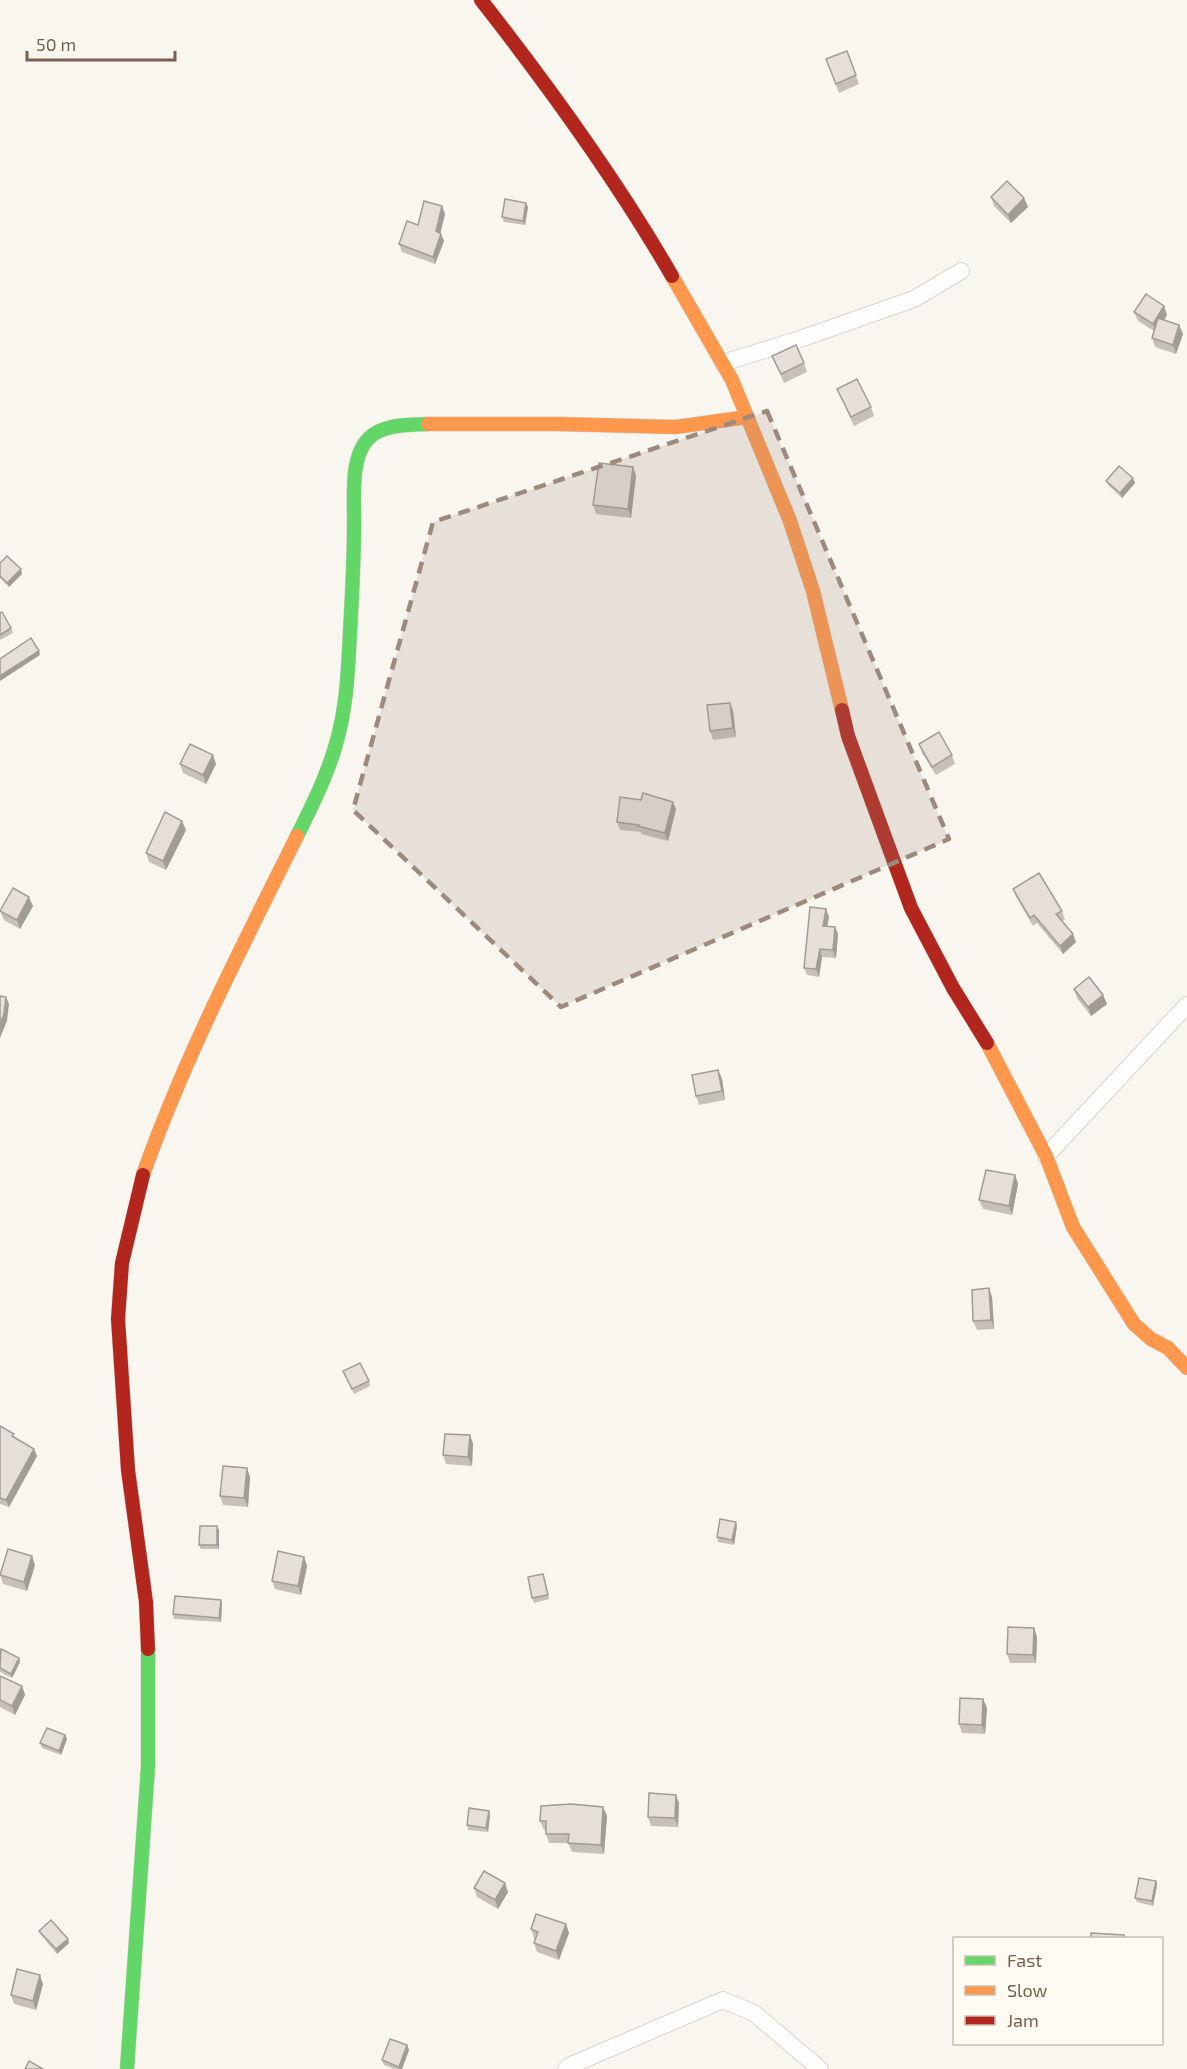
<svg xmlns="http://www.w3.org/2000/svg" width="1187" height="2069" viewBox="0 0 1187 2069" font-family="'Exo 2',sans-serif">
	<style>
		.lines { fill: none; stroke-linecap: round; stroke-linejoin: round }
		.street-casing { stroke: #d9d3cd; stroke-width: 18 }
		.fast-casing { stroke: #d8d2ca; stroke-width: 15 }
		.slow-casing { stroke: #d8d2ca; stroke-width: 15 }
		.jam-casing { stroke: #d8d2ca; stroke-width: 15 }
		.street { stroke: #fefefd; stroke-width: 16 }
		.fast { stroke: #63d668; stroke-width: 14 }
		.slow { stroke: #ff974d; stroke-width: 14 }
		.jam { stroke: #b3261e; stroke-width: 14 }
		.wall { fill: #c6c0b9 }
		.shaded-wall { fill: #a19c96 }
		.building { fill: #e6dfd7; stroke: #a19c96; stroke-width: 1.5 }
		.marked { fill: #9d8a7c; fill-opacity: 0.2; stroke: #9d8a7c; stroke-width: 4.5; stroke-dasharray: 12 8; stroke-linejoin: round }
	</style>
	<rect width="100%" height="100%" fill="#f9f6f0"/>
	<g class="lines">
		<g class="street-casing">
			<g id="street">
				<polyline points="723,363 803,338 914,299 961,271"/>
				<polyline points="1046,1156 1187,1005"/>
				<polyline points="566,2069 569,2066 723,2000 754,2013 820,2069"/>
			</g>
		</g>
		<g class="fast-casing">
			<g id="fast">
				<path d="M297 836C312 806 327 776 336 744 347 706 348 671 350 632 352 597 354 562 354 527 355 502 349 459 368 439 382 424 409 425 428 424"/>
				<polyline points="127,2069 148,1767 148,1649"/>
			</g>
		</g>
		<g class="slow-casing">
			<g id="slow">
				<polyline points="672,276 732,380 790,521 813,591 842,710"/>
				<polyline points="428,424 558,424 676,427 747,417"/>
				<polyline points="987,1043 1046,1156 1073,1227 1134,1324 1151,1339 1168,1348 1187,1368"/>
				<path d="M143 1175C184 1058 242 947 297 836"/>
			</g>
		</g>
		<g class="jam-casing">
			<g id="jam">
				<path d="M481 0C550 88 616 179 672 276"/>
				<polyline points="842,710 848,736 911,908 953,988 987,1043"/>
				<polyline points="143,1175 122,1263 118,1319 128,1470 146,1602 148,1649"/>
			</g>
		</g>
		<use href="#street" class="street"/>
		<use href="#fast" class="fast"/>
		<use href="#slow" class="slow"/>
		<use href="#jam" class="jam"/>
	</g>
	<g class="wall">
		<polygon points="847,51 859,84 839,93 826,59"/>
		<polygon points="991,197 1024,198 1028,207 1011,223 994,206"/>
		<polygon points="442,206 445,214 440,233 444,241 435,264 402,252 399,244"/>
		<polygon points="528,207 525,225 504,222 502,217"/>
		<polygon points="1134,312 1167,315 1164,320 1179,325 1183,334 1176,354 1155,347 1152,338 1154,331 1138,321"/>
		<polygon points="772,356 804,363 807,372 784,383"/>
		<polygon points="837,389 871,407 874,416 854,426"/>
		<polygon points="633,467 636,476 631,518 596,514 593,505"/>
		<polygon points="1106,481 1135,483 1122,498 1108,485"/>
		<polygon points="0,563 22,574 9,587 0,578"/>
		<polygon points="0,613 11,628 13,633 0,640"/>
		<polygon points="730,703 733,711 736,737 713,740 710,731"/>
		<polygon points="919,744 952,755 955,764 936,775 922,753"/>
		<polygon points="180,764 216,764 206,784 183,773"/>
		<polygon points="676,809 668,841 641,834 641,832 620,830 617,822"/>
		<polygon points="186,830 166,870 149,862 146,853"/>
		<polygon points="1013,889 1062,911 1065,920 1062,921 1076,942 1063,954 1037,923 1033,926 1016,897"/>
		<polygon points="33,906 20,929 4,920 0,911"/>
		<polygon points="826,909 829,917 827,926 835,927 838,934 836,958 822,957 819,977 807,975 804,968"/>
		<polygon points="1074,989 1103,995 1107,1004 1091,1016 1077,998"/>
		<polygon points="718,1070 722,1079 725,1100 699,1105 696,1096"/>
		<polygon points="1015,1175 1018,1184 1012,1215 983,1209 979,1200"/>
		<polygon points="989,1288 992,1297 994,1329 977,1330 973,1321"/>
		<polygon points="343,1371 369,1381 370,1386 354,1394"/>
		<polygon points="0,1426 15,1438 34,1449 37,1456 9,1507 0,1504"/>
		<polygon points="470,1435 473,1444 472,1466 446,1464 443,1455"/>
		<polygon points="250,1477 248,1507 223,1505 220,1496"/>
		<polygon points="737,1526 734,1545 718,1542 717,1537"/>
		<polygon points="219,1530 219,1549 201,1549 199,1545"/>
		<polygon points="304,1557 307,1566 301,1595 275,1589 272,1581"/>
		<polygon points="35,1565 27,1591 3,1584 0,1574"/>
		<polygon points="545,1578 549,1599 534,1603 532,1598"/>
		<polygon points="222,1604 221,1622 174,1619 173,1614"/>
		<polygon points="1034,1628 1037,1637 1036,1663 1010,1663 1007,1654"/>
		<polygon points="0,1650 19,1658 20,1662 12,1678 0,1672"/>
		<polygon points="0,1676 22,1686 25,1695 15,1715 0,1707"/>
		<polygon points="983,1699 987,1708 985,1734 962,1733 959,1724"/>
		<polygon points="65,1735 67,1739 61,1755 42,1748 40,1743"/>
		<polygon points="679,1803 678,1827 651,1826 648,1817"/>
		<polygon points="603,1807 607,1816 604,1854 572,1852 568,1843 549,1843 546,1834 546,1830 544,1830 540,1821"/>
		<polygon points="490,1815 488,1832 468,1830 467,1825"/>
		<polygon points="1156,1881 1157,1885 1153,1906 1137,1902 1135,1898"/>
		<polygon points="474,1888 508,1892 498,1909 477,1897"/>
		<polygon points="566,1924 569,1933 559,1960 537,1952 534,1943 535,1939 534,1938 531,1929"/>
		<polygon points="39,1931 69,1943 57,1954 41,1935"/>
		<polygon points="43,1984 36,2010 14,2004 11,1995"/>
		<polygon points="407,2045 409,2050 402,2069 395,2069 384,2065 382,2060"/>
	</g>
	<g class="shaded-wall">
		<polygon points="1024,198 1028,207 1011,223 1008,215"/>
		<polygon points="526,203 528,207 525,225 523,221"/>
		<polygon points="442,206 445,214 439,239 436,231"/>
		<polygon points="441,234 444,241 435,264 433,257"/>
		<polygon points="1164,306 1167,315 1156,333 1153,324"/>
		<polygon points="1179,325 1183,334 1176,354 1173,345"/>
		<polygon points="633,467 636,476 631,518 628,509"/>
		<polygon points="1133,478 1135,483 1122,498 1120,493"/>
		<polygon points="21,569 22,574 9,587 7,583"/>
		<polygon points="39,651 40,655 0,681 0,676"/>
		<polygon points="730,703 733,711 736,737 733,728"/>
		<polygon points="213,755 216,764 206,784 203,775"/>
		<polygon points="673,802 676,809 668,841 665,833"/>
		<polygon points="182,821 186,830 166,870 163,861"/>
		<polygon points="29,897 33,906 20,929 17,920"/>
		<polygon points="826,909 829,917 826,933 823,926"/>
		<polygon points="835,927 838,934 836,958 833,950"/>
		<polygon points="1073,934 1076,942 1063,954 1060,946"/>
		<polygon points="820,949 822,957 819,977 816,969"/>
		<polygon points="1103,995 1107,1004 1091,1016 1088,1007"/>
		<polygon points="6,997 9,1004 7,1021 0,1038 0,1024"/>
		<polygon points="718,1070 722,1079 725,1100 722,1091"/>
		<polygon points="1015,1175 1018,1184 1012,1215 1009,1206"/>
		<polygon points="989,1288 992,1297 994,1329 991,1320"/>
		<polygon points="470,1435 473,1444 472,1466 468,1457"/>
		<polygon points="34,1449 37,1456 9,1507 6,1500"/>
		<polygon points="247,1468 250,1477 248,1507 244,1498"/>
		<polygon points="736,1522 737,1526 734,1545 732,1540"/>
		<polygon points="217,1526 219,1530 219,1549 217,1545"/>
		<polygon points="32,1556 35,1565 27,1591 24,1582"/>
		<polygon points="304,1557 307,1566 301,1595 298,1586"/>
		<polygon points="221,1600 222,1604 221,1622 219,1618"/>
		<polygon points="1034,1628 1037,1637 1036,1663 1033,1655"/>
		<polygon points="19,1658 20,1662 12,1678 11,1674"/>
		<polygon points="22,1686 25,1695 15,1715 12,1706"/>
		<polygon points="983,1699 987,1708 985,1734 982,1725"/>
		<polygon points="65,1735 67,1739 61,1755 59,1751"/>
		<polygon points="676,1795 679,1803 678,1827 675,1818"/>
		<polygon points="603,1807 607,1816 604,1854 601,1845"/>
		<polygon points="489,1811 490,1815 488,1832 486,1828"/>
		<polygon points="1156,1881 1157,1885 1153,1906 1152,1901"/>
		<polygon points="505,1883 508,1892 498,1909 495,1900"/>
		<polygon points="566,1924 569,1933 559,1960 556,1951"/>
		<polygon points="68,1939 69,1943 57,1954 56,1949"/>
		<polygon points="40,1975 43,1984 36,2010 33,2001"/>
		<polygon points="407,2045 409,2050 402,2069 400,2069 399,2067"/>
	</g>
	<g class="building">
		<polygon points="847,51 856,75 836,84 826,59"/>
		<polygon points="1007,181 1024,198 1008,215 991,197"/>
		<polygon points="505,199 526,203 523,221 502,217"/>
		<polygon points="424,201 442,206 436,231 441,234 433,257 399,244 407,221 418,225"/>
		<polygon points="1146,294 1164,306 1153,324 1134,312"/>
		<polygon points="1158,318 1179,325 1173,345 1152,338"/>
		<polygon points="796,345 804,363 781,374 772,356"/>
		<polygon points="857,379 871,407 851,417 837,389"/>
		<polygon points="599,463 633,467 628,509 593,505"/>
		<polygon points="1119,466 1133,478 1120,493 1106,481"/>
		<polygon points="7,556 21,569 7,583 0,576 0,563"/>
		<polygon points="2,612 11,628 0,635 0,613"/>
		<polygon points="31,638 39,651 0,676 0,659"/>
		<polygon points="730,703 733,728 710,731 707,705"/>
		<polygon points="939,732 952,755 932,767 919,744"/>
		<polygon points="190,744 213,755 203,775 180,764"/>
		<polygon points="643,793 673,802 665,833 638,826 639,825 617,822 620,797 641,800"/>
		<polygon points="165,812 182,821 163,861 146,853"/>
		<polygon points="1039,873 1062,911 1056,914 1073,934 1060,946 1034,915 1030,918 1013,889"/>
		<polygon points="13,888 29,897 17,920 0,911"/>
		<polygon points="810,907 826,909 823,926 835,927 833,950 820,949 816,969 804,968"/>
		<polygon points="1089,977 1103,995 1088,1007 1074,989"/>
		<polygon points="0,996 6,997 4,1014 0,1024"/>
		<polygon points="718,1070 722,1091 696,1096 692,1075"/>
		<polygon points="986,1170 1015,1175 1009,1206 979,1200"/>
		<polygon points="989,1288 991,1320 973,1321 972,1290"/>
		<polygon points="360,1363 369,1381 352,1389 343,1371"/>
		<polygon points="0,1426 14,1434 12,1436 34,1449 6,1500 0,1498"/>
		<polygon points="445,1434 470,1435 468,1457 443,1455"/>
		<polygon points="223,1466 247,1468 244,1498 220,1496"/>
		<polygon points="720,1519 736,1522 732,1540 717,1537"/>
		<polygon points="200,1526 217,1526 217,1545 199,1545"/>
		<polygon points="8,1549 32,1556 24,1582 0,1575"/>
		<polygon points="278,1551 304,1557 298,1586 272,1581"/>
		<polygon points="543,1574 548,1595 532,1598 528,1577"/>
		<polygon points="175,1596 221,1600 219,1618 173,1614"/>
		<polygon points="1008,1627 1034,1628 1033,1655 1007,1654"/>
		<polygon points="1,1649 19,1658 11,1674 0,1668"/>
		<polygon points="0,1676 22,1686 12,1706 0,1700"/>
		<polygon points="960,1698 983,1699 982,1725 959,1724"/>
		<polygon points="47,1728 65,1735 59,1751 40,1743"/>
		<polygon points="649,1793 676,1795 675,1818 648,1817"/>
		<polygon points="571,1804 603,1807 601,1845 568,1843 569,1834 546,1834 546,1821 540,1821 541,1806"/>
		<polygon points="469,1808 489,1811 486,1828 467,1825"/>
		<polygon points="484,1871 505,1883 495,1900 474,1888"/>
		<polygon points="1139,1878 1156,1881 1152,1901 1135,1898"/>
		<polygon points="536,1914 566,1924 556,1951 534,1943 538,1932 531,1929"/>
		<polygon points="51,1920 68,1939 56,1949 39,1931"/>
		<polygon points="1091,1933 1124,1935 1124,1938 1091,1938"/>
		<polygon points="17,1969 40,1975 33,2001 11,1995"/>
		<polygon points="390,2039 407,2045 399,2067 382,2060"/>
		<polygon points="29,2061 43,2069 25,2069"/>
	</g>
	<path class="marked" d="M767 411 949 839 561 1007 353 810 433 522Z"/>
	<rect x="953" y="1937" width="210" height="108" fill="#fffbf3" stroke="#c9bdb1" stroke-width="1.5"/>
	<rect x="965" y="1956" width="30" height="9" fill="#63d668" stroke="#c9bdb1" stroke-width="1.5"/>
	<text x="1007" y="1967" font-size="18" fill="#79604e">Fast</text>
	<rect x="965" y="1986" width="30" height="9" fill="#ff974d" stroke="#c9bdb1" stroke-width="1.5"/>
	<text x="1007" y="1997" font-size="18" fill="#79604e">Slow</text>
	<rect x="965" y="2016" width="30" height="9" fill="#b3261e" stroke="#c9bdb1" stroke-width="1.5"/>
	<text x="1007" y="2027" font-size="18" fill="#79604e">Jam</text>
	<path d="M27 51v9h148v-9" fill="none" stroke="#79604e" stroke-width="3"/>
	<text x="36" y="51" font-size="18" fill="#79604e" stroke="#fffbf3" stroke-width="4.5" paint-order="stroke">50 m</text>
</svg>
